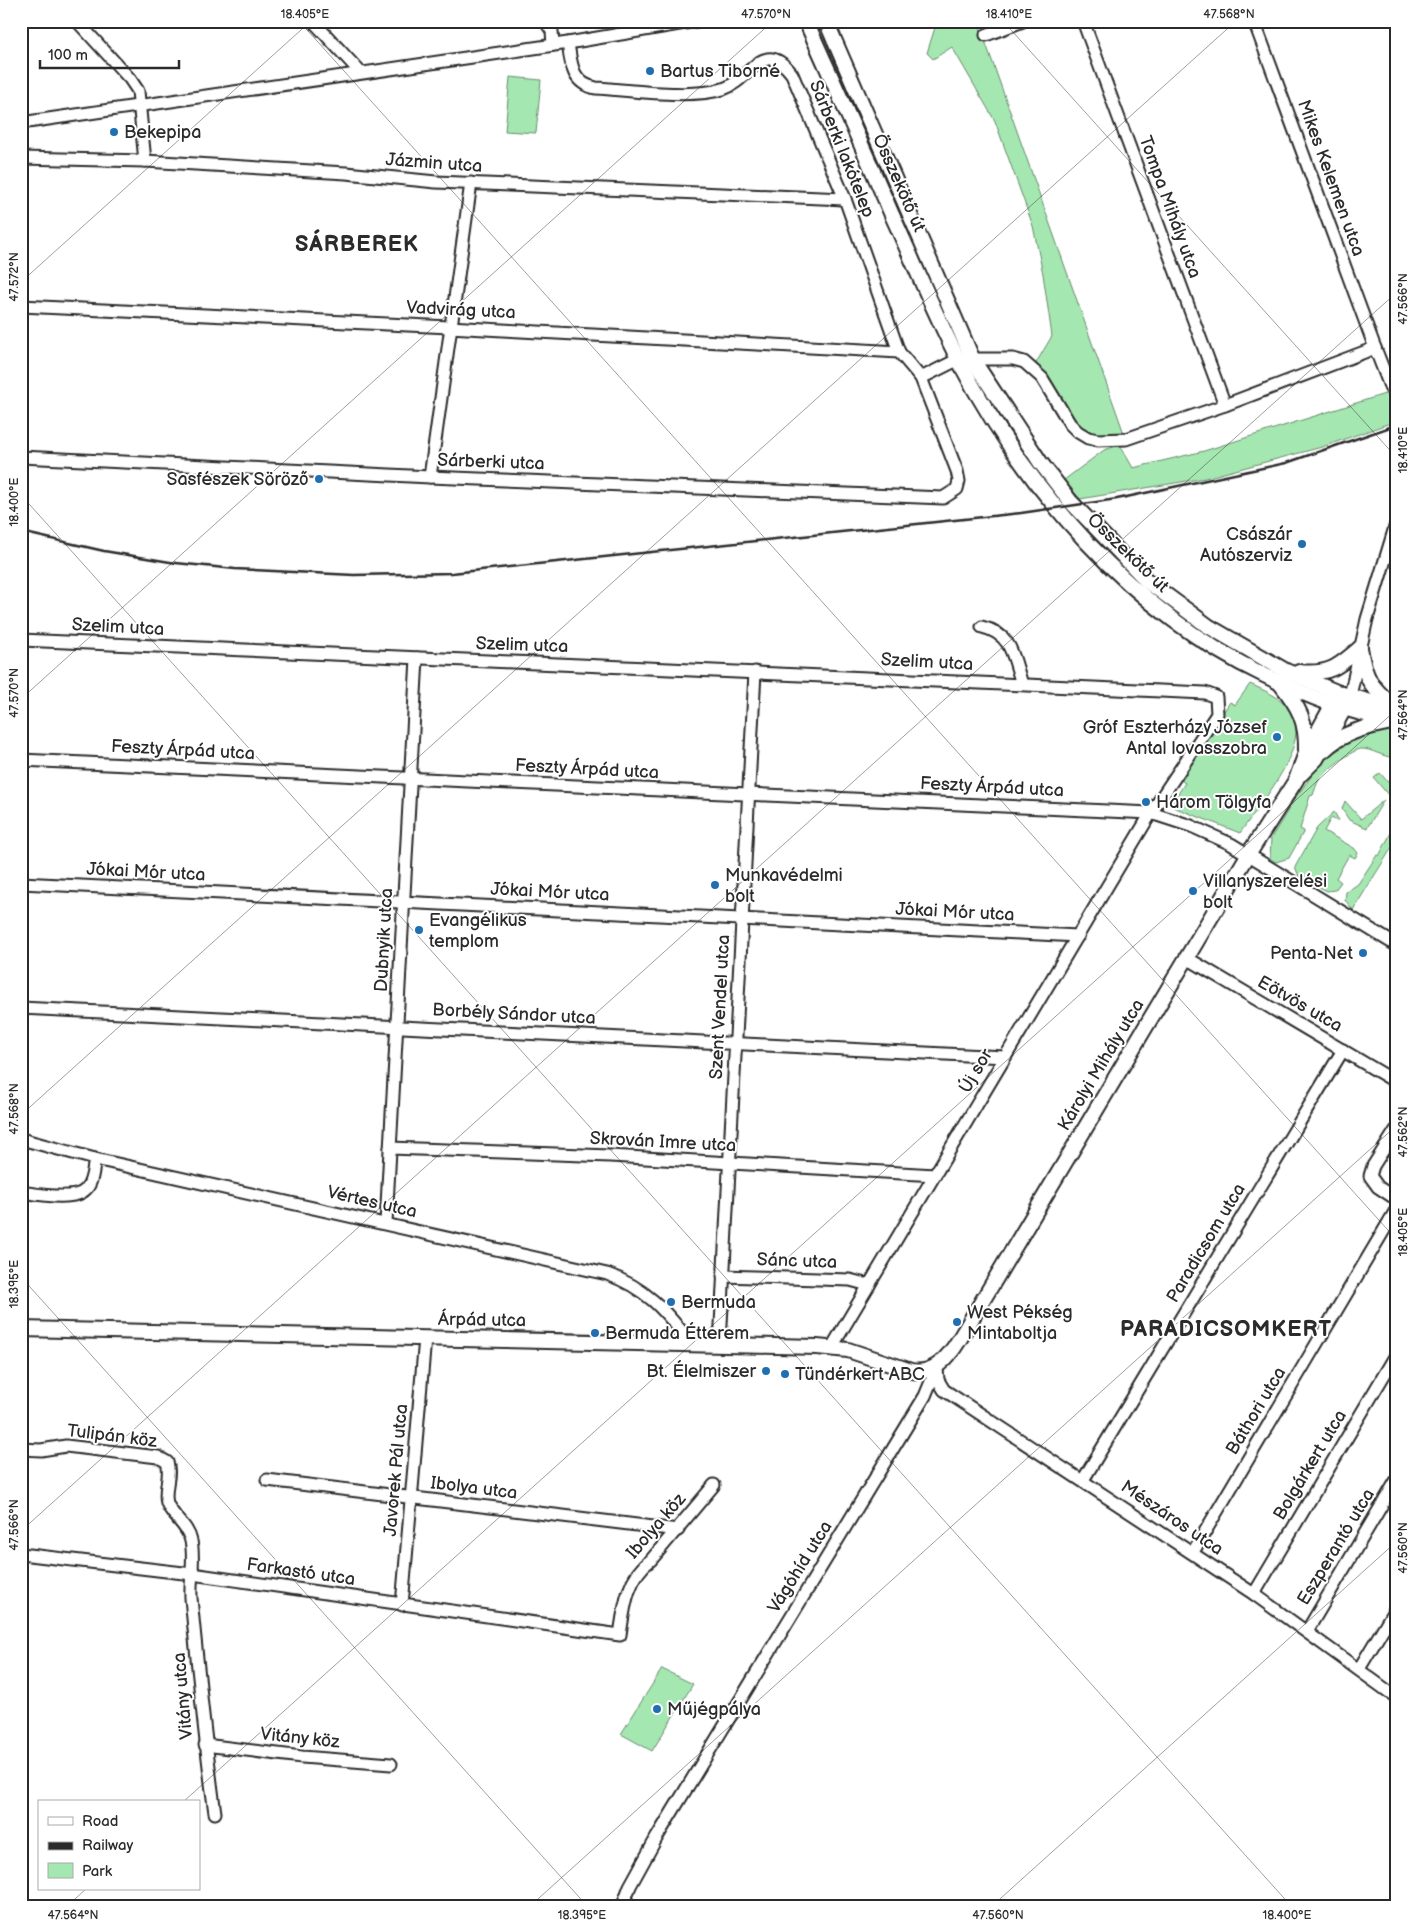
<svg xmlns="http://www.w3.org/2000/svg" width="1417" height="1928" viewBox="0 0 1417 1928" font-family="'Balsamiq Sans',sans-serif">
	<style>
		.green { fill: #a5e7b1; stroke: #68896e }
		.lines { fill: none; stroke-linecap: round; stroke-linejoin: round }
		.minor-casing { stroke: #2b2b2b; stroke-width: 15 }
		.tertiary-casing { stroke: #2b2b2b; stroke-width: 18 }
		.minor { stroke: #fff; stroke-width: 11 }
		.tertiary { stroke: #fff; stroke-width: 14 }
		.rail { stroke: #2b2b2b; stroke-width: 2.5 }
		.ticks { fill: none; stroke: #2b2b2b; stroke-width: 1; stroke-opacity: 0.45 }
		.poi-dot { fill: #1f6fb2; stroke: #fff; stroke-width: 2 }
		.labels { text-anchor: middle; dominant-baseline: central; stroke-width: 4; stroke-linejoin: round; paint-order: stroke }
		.poi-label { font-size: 18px; fill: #2b2b2b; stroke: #fff; text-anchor: start }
		.street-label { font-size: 18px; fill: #2b2b2b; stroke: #fff }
		.district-label { font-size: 22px; font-weight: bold; letter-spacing: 1px; fill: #2b2b2b; stroke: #fff }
		.neatline { fill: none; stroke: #2b2b2b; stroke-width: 2 }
		.ticks-label { font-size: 12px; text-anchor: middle; fill: #2b2b2b }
	</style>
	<rect width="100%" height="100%" fill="#fff"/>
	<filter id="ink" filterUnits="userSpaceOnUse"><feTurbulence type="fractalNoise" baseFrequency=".02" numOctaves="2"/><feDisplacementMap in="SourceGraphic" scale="10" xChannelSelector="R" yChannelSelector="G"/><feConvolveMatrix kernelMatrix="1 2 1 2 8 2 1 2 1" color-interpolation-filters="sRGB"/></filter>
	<g filter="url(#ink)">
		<g class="green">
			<polygon points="937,21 978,21 1126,439 1088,438 1033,368 1052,336 1043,274 1033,226 995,121 952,47 933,59 927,53"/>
			<polygon points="510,77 541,80 536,133 505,131"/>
			<polygon points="1388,393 1390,399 1396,397 1396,421 1322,447 1205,478 1080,499 1064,480 1104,450 1120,445 1133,468 1204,451"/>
			<path d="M1250 684C1263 690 1279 696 1289 708 1316 742 1258 806 1240 833L1173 807 1172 803 1185 783 1179 779 1230 702 1235 705Z"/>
			<path d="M1396 727V758C1382 757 1372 749 1362 749 1354 748 1324 772 1319 780 1316 785 1315 790 1313 795L1310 796 1300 829 1304 831 1289 858 1276 862 1270 859 1271 838 1296 797 1330 751 1350 738Z"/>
			<polygon points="1380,773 1393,788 1389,796 1374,778"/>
			<polygon points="1384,800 1367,828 1349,820 1342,809 1345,801 1361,819"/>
			<polygon points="1334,812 1338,819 1337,821 1331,818 1324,831 1354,848 1358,853 1355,858 1349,855 1336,878 1341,882 1335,890 1327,891 1299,876 1295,867 1317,828"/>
			<polygon points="1396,823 1396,841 1353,910 1345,900 1346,892 1358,884 1377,855 1379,856"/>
			<polygon points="662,1669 693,1684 652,1751 621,1734"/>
		</g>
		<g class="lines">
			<g class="minor-casing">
				<g id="minor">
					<polyline points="77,21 130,79 138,91 145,161"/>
					<polyline points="313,21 360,72"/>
					<polyline points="545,21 552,31 553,45"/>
					<polyline points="1083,21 1225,405"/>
					<polyline points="1254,21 1375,348 1391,389 1396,392"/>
					<polyline points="986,35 1023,21"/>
					<polyline points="21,123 568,43 697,21"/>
					<polyline points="21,158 145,161 346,173 436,182 845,199"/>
					<polyline points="21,306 449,327 899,352"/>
					<polyline points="921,378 959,359 1013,359 1024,362 1042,378 1070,424 1078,432 1088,438 1098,440 1126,439 1225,405 1375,348"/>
					<path d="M21 457 430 477 943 498 957 489 959 481 957 471 921 378 899 352 845 199 792 74C763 36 751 80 723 89 690 99 632 90 596 88 572 84 571 64 568 43"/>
					<polyline points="430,477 471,183"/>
					<path d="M982 627C1013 634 1013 658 1022 684"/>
					<polyline points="21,640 1205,693 1216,697 1217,714 1151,813 832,1347"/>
					<polyline points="1350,696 1367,619 1396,524"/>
					<polyline points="21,760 1151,813 1191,826 1231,844 1396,945"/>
					<polyline points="21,883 1078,936"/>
					<polyline points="1187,958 1396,1082"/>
					<polyline points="21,1008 1005,1057"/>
					<polyline points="1396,1130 1373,1166 1370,1176 1378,1187 1396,1199"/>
					<path d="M21 1139 95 1159 607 1274C647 1288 665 1311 691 1343"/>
					<polyline points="390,1148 610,1156 935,1175"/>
					<path d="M21 1192C36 1194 76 1202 86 1189 93 1182 93 1168 95 1159"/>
					<polyline points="386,1223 417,658"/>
					<polyline points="723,1276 850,1280 869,1285"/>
					<polyline points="720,1344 755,672"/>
					<polyline points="937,1368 938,1380 944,1390 1254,1594 1396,1697"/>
					<path d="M21 1449 41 1450 66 1446 158 1457 167 1462C172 1476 163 1489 167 1503 172 1517 188 1525 191 1541 195 1560 190 1579 191 1598 198 1670 205 1742 215 1813"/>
					<polyline points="267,1480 678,1530"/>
					<polyline points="1083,1480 1343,1050"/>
					<polyline points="1193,1552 1396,1210"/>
					<path d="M21 1554 192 1574 620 1635C624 1608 627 1577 651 1560L714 1485"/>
					<polyline points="1254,1594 1396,1355"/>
					<polyline points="402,1605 425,1338"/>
					<polyline points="1307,1631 1396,1481"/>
					<polyline points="1359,1669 1396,1607"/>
					<polyline points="205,1745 302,1757 391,1764"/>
					<polyline points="624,1902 630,1886 657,1837 925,1396 937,1367"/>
				</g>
			</g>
			<g class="tertiary-casing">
				<g id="tertiary">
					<path d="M806 21C835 86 864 150 892 215 914 263 934 312 958 359 1025 488 1132 612 1264 675 1305 695 1350 714 1396 720"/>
					<polyline points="826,21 973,360 1040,462 1070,501 1147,581 1208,626 1286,671 1339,693 1396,709"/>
					<path d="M1360 648C1365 679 1370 686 1393 706"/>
					<path d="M1299 672C1329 675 1338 667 1360 648"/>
					<path d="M1280 683C1299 707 1307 721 1306 752"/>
					<path d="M1323 751C1342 732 1367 727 1392 722"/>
					<polyline points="1301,774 1316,759 1349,700"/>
					<path d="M21 1329 817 1347 848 1350 911 1371C934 1375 948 1358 959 1340L1248 855 1296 780 1306 753 1339 693"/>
				</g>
			</g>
			<use href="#minor" class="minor"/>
			<use href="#tertiary" class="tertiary"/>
			<polyline class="rail" points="21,532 104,551 176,563 235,569 354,575 452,573 1021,513 1117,499 1286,463 1396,425"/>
		</g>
	</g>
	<path class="ticks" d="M299 21 1396 1239M1003 21 1396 457M21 282 311 21M21 495 1292 1907M21 699 773 21M21 1115 1236 21M21 1277 588 1907M21 1531 1396 293M183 1802 1396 710M66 1907 86 1889M529 1907 1396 1126M991 1907 1396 1542"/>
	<g class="poi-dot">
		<circle cx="650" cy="71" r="5"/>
		<circle cx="114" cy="132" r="5"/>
		<circle cx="319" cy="479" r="5"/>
		<circle cx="1302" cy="544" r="5"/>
		<circle cx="1277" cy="737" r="5"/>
		<circle cx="1146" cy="802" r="5"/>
		<circle cx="715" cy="885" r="5"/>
		<circle cx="1193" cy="891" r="5"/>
		<circle cx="419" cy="930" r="5"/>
		<circle cx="1363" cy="953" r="5"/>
		<circle cx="671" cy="1302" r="5"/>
		<circle cx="957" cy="1322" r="5"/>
		<circle cx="595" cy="1333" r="5"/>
		<circle cx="766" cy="1371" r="5"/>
		<circle cx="785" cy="1374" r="5"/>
		<circle cx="657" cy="1709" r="5"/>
	</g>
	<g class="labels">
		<g class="poi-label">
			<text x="660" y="71">Bartus Tiborné</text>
			<text x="124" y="132">Bekepipa</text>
			<text x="309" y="479" text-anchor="end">Sasfészek Söröző</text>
			<text x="1292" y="534" text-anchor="end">Császár<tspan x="1292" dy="21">Autószerviz</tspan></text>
			<text x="1267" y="727" text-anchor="end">Gróf Eszterházy József<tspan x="1267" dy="21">Antal lovasszobra</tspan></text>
			<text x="1156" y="802">Három Tölgyfa</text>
			<text x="725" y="875">Munkavédelmi<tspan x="725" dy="21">bolt</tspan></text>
			<text x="1203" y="881">Villanyszerelési<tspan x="1203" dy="21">bolt</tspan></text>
			<text x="429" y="920">Evangélikus<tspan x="429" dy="21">templom</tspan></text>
			<text x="1353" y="953" text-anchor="end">Penta-Net</text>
			<text x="681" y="1302">Bermuda</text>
			<text x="967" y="1312">West Pékség<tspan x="967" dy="21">Mintaboltja</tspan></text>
			<text x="605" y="1333">Bermuda Étterem</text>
			<text x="756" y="1371" text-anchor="end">Bt. Élelmiszer</text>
			<text x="795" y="1374">Tündérkert ABC</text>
			<text x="667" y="1709">Műjégpálya</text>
		</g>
		<g class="street-label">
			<text transform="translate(842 149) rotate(68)">Sárberki lakótelep</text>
			<text transform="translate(434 163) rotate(4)">Jázmin utca</text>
			<text transform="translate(1331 178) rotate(70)">Mikes Kelemen utca</text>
			<text transform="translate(899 183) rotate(66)">Összekötő út</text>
			<text transform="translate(1170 207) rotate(70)">Tompa Mihály utca</text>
			<text transform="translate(461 310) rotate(3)">Vadvirág utca</text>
			<text transform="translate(491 462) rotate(2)">Sárberki utca</text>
			<text transform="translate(1128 553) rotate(44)">Összekötő út</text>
			<text transform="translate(118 627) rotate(3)">Szelim utca</text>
			<text transform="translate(522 645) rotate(2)">Szelim utca</text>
			<text transform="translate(927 662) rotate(3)">Szelim utca</text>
			<text transform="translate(183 750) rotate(3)">Feszty Árpád utca</text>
			<text transform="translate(587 769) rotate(3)">Feszty Árpád utca</text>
			<text transform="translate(992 787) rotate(3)">Feszty Árpád utca</text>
			<text transform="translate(146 872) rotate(3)">Jókai Mór utca</text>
			<text transform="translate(550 892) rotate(3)">Jókai Mór utca</text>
			<text transform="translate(955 912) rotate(3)">Jókai Mór utca</text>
			<text transform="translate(384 940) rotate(-87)">Dubnyik utca</text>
			<text transform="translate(1300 1004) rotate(30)">Eötvös utca</text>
			<text transform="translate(720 1007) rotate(-87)">Szent Vendel utca</text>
			<text transform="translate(514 1014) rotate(3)">Borbély Sándor utca</text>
			<text transform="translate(1101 1065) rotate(-59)">Károlyi Mihály utca</text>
			<text transform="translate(976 1071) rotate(-59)">Új sor</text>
			<text transform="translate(663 1142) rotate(3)">Skrován Imre utca</text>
			<text transform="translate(372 1202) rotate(13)">Vértes utca</text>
			<text transform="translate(1206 1243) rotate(-59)">Paradicsom utca</text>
			<text transform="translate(797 1261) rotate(2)">Sánc utca</text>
			<text transform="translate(482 1320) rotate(1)">Árpád utca</text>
			<text transform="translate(1256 1411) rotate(-59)">Báthori utca</text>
			<text transform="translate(112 1436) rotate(7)">Tulipán köz</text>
			<text transform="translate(1310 1465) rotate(-59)">Bolgárkert utca</text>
			<text transform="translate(396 1470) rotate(-85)">Javorek Pál utca</text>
			<text transform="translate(474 1488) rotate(7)">Ibolya utca</text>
			<text transform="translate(1172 1518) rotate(34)">Mészáros utca</text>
			<text transform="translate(656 1526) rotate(-49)">Ibolya köz</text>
			<text transform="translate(1336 1547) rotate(-59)">Eszperantó utca</text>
			<text transform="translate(800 1567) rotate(-58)">Vágóhíd utca</text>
			<text transform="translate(301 1572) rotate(8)">Farkastó utca</text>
			<text transform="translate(183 1696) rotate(-95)">Vitány utca</text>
			<text transform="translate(300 1738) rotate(6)">Vitány köz</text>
		</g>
		<g class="district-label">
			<text x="357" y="244">SÁRBEREK</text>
			<text x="1226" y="1329">PARADICSOMKERT</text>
		</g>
	</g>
	<rect width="1417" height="1928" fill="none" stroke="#fff" stroke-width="55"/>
	<rect x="38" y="1800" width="162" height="90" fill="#ffffff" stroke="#aaaaaa"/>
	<rect x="48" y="1817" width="25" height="8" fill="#ffffff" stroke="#aaaaaa"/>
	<text x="82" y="1826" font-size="15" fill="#2b2b2b">Road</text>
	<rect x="48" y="1842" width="25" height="8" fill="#2b2b2b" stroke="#aaaaaa"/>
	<text x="82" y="1850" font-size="15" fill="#2b2b2b">Railway</text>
	<rect x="48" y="1863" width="25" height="15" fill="#a5e7b1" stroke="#aaaaaa"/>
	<text x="82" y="1876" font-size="15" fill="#2b2b2b">Park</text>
	<path d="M40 60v8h139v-8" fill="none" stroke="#2b2b2b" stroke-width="2.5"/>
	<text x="48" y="60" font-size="15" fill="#2b2b2b" stroke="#ffffff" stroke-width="4" paint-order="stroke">100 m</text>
	<rect x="28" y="28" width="1362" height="1872" class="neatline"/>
	<g class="ticks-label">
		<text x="305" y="18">18.405°E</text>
		<text x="766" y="18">47.570°N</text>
		<text x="1009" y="18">18.410°E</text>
		<text x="1229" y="18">47.568°N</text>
		<text transform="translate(14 277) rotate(-90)" y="4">47.572°N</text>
		<text transform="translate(1403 299) rotate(-90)" y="4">47.566°N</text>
		<text transform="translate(1403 450) rotate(-90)" y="4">18.410°E</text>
		<text transform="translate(14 502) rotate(-90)" y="4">18.400°E</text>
		<text transform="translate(14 693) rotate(-90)" y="4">47.570°N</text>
		<text transform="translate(1403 715) rotate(-90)" y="4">47.564°N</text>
		<text transform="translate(14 1109) rotate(-90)" y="4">47.568°N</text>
		<text transform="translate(1403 1132) rotate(-90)" y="4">47.562°N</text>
		<text transform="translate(1403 1232) rotate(-90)" y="4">18.405°E</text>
		<text transform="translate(14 1284) rotate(-90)" y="4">18.395°E</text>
		<text transform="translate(14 1525) rotate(-90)" y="4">47.566°N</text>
		<text transform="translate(1403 1548) rotate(-90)" y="4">47.560°N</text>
		<text x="73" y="1919">47.564°N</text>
		<text x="582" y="1919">18.395°E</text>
		<text x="998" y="1919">47.560°N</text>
		<text x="1287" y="1919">18.400°E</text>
	</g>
</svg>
